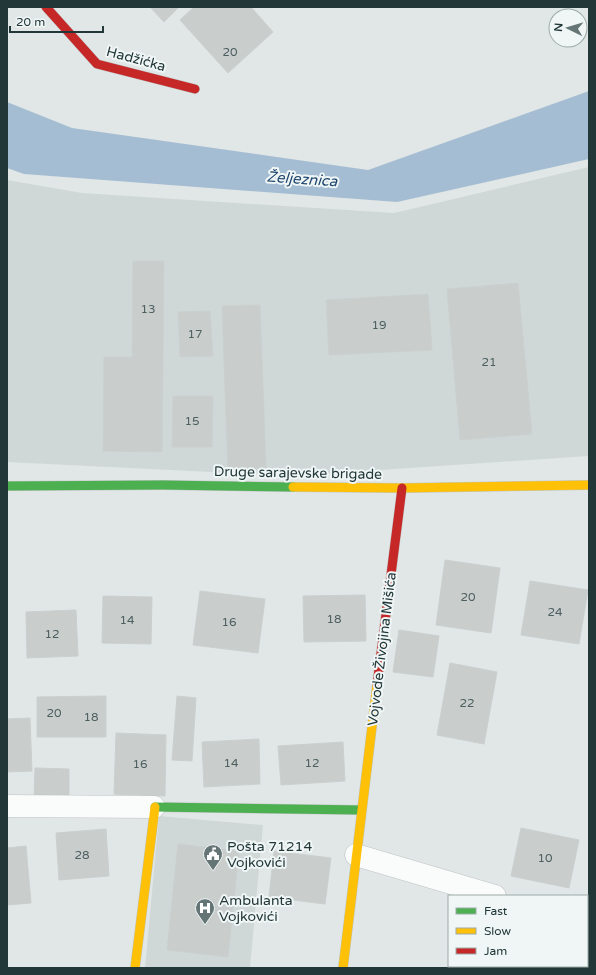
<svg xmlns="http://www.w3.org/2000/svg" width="596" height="975" viewBox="0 0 596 975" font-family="'Varela Round',sans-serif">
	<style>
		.built { fill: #d0d8d7 }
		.water { fill: #a5bdd3 }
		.building { fill: #c9cecd; stroke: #cad0cf }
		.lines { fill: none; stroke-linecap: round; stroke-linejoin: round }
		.street-casing { stroke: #bec4c3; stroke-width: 23 }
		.fast-casing { stroke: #bec5c4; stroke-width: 10 }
		.slow-casing { stroke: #bec5c4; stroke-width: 10 }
		.jam-casing { stroke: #bec5c4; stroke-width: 10 }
		.street { stroke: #fafbfb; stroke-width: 22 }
		.fast { stroke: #4caf50; stroke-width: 9 }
		.slow { stroke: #ffc107; stroke-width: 9 }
		.jam { stroke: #c62828; stroke-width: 9 }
		.labels { text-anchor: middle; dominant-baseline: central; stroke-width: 4; stroke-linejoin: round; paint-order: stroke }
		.number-label { font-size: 12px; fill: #4c5e5e }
		.street-label { font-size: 14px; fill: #223738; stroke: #eff6f5 }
		.poi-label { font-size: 14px; fill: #223738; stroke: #eff6f5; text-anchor: start }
		.water-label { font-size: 15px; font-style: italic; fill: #21486f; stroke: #eff6f5 }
	</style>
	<rect width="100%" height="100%" fill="#e1e7e6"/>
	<g class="built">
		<polygon points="589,167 589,456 291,476 7,462 7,180 82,193 394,213"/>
		<polygon points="159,816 263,825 250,968 145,968"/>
	</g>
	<polygon class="water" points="589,91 589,159 397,202 24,174 7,168 7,102 72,128 368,170"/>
	<g class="building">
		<polygon points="150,7 179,7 164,22"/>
		<polygon points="194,7 251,7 273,32 228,73 180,20"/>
		<polygon points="133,261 164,261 162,452 103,451 104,357 132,357"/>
		<polygon points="518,283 532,434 460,440 447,289"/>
		<polygon points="428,294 432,350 329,355 326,300"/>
		<polygon points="260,305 266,468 228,470 222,306"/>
		<polygon points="210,311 213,356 180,357 178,312"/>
		<polygon points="173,396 213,396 212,447 172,447"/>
		<polygon points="445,560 500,568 491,633 436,625"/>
		<polygon points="530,581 588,590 579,644 521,635"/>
		<polygon points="200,591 265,599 258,653 193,645"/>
		<polygon points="365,595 366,641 304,642 303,596"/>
		<polygon points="103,596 152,597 151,644 102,643"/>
		<polygon points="76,610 78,656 27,658 26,612"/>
		<polygon points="399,630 439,636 433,677 393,672"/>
		<polygon points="450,663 497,672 484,744 437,735"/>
		<polygon points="106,696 106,737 37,737 37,697"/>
		<polygon points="177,696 196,698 192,761 172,760"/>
		<polygon points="30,718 32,771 7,772 7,719"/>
		<polygon points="116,733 166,735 165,796 114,794"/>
		<polygon points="259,739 260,784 204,787 202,742"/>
		<polygon points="343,742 345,781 281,785 278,746"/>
		<polygon points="35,768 69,769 69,798 34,798"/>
		<polygon points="521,828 579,840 569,888 511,876"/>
		<polygon points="106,829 109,876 59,880 56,833"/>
		<polygon points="178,844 239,851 228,957 167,950"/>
		<polygon points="26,846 31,903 7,905 7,848"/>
		<polygon points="274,851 331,858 325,904 269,897"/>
		<polygon points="587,932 589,933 589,968 537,968 537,966 587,966"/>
	</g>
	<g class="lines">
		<g class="street-casing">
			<g id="street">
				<polyline points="7,806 154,807"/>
				<polyline points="356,855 495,896"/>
				<polyline points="587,914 589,914"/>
				<polyline points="515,968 515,966"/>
			</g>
		</g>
		<g class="fast-casing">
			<g id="fast">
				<polyline points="7,486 163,485 293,487"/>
				<polyline points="155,807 361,810"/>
			</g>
		</g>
		<g class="slow-casing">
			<g id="slow">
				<polyline points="293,487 402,488 589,485"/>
				<polyline points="135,968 155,807"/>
				<polyline points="343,968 377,685"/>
			</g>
		</g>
		<g class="jam-casing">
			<g id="jam">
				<polyline points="46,7 97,64 195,89"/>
				<polyline points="377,685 402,488"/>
			</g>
		</g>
		<use href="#street" class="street"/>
		<use href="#fast" class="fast"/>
		<use href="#slow" class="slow"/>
		<use href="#jam" class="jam"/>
	</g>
	<defs>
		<g id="civic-pin" transform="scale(1)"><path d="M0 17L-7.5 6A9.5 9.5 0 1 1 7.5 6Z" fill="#657575" stroke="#eff6f5"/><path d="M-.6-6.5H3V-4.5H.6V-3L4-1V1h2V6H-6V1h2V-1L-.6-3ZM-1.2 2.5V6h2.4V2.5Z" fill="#fff"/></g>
		<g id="hospital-pin" transform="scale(1)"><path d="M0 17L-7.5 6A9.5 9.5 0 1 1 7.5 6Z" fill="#657575" stroke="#eff6f5"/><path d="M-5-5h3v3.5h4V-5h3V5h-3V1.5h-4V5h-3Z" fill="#fff"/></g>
	</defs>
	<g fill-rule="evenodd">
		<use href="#civic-pin" x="213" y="854"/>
		<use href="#hospital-pin" x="205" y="908"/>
	</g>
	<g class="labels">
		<g class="number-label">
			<text x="230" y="52">20</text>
			<text x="148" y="309">13</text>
			<text x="379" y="325">19</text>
			<text x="195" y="334">17</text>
			<text x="489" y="362">21</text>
			<text x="192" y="421">15</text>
			<text x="468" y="597">20</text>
			<text x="555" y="612">24</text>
			<text x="334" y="619">18</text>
			<text x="127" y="620">14</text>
			<text x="229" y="622">16</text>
			<text x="52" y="634">12</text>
			<text x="467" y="703">22</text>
			<text x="54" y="713">20</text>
			<text x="91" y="717">18</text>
			<text x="231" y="763">14</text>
			<text x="312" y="763">12</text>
			<text x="140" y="764">16</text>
			<text x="82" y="855">28</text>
			<text x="545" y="858">10</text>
		</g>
		<g class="street-label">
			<text transform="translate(136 59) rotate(15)">Hadžićka</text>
			<text transform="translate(298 473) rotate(1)">Druge sarajevske brigade</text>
			<text transform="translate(382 649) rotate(-83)">Vojvode Živojina Mišića</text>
		</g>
		<g class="poi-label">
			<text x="227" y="846">Pošta 71214<tspan x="227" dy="16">Vojkovići</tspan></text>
			<text x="219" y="900">Ambulanta<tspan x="219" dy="16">Vojkovići</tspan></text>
		</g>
		<g class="water-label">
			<text transform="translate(302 179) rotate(4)">Željeznica</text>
		</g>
	</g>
	<rect width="596" height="975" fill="none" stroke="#223738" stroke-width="16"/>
	<rect x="448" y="895" width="140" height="72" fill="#eff6f5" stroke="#9daaa9"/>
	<rect x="456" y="908" width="20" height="6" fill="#4caf50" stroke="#9daaa9"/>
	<text x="484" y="915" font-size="12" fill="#223738">Fast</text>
	<rect x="456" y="928" width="20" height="6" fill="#ffc107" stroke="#9daaa9"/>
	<text x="484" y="935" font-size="12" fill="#223738">Slow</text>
	<rect x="456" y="948" width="20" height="6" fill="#c62828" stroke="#9daaa9"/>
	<text x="484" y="955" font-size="12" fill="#223738">Jam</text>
	<g transform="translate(568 28) rotate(275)"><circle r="19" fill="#eff6f5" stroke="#9daaa9"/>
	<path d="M0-3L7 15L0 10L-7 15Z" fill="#657575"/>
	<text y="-6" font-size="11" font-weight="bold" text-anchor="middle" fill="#223738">N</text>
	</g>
	<path d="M10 26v6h93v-6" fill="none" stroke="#223738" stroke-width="2"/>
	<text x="16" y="26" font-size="12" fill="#223738" stroke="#eff6f5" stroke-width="3" paint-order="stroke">20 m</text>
</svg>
